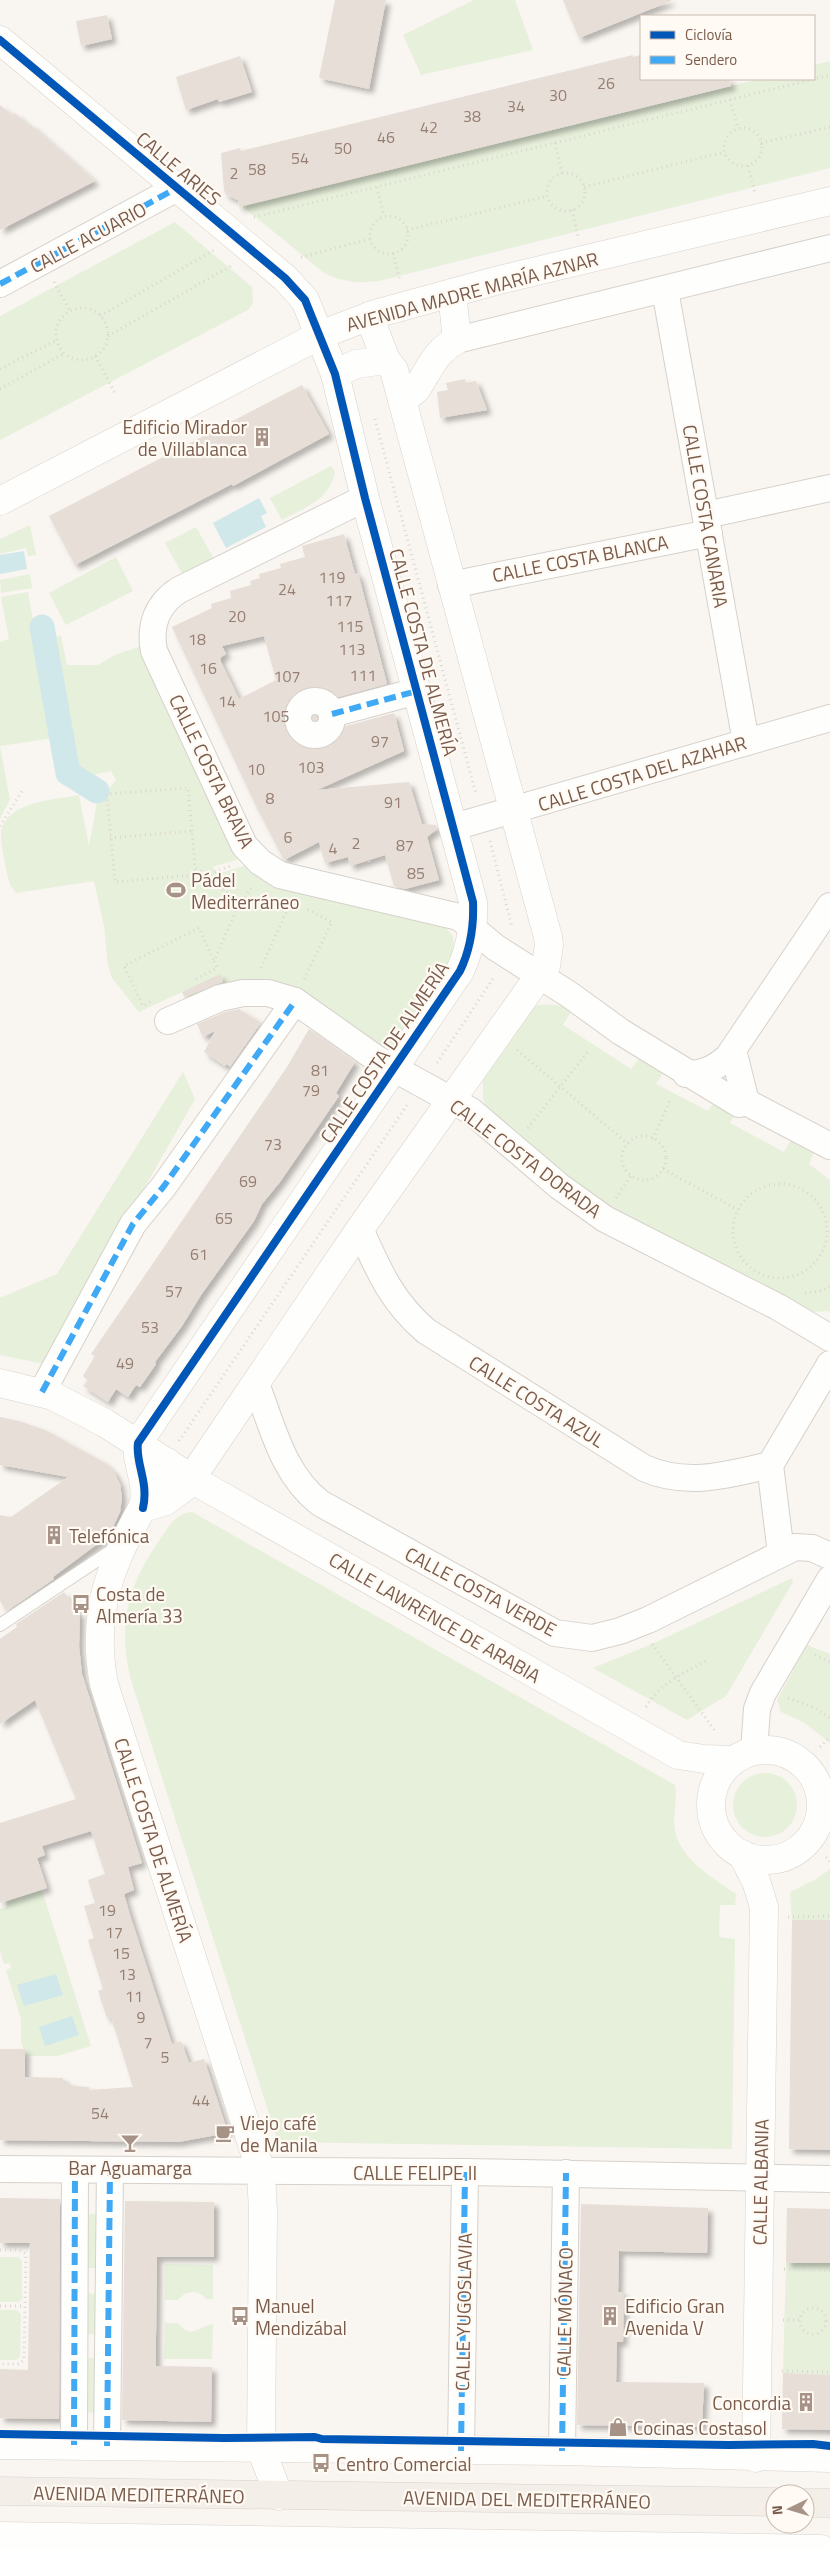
<svg xmlns="http://www.w3.org/2000/svg" width="830" height="2549" viewBox="0 0 830 2549" font-family="'Titillium Web',sans-serif">
	<style>
		.green { fill: #e7f0db }
		.water { fill: #d0e8ea }
		.lines { fill: none; stroke-linecap: round; stroke-linejoin: round }
		.canal { stroke: #d0e8ea; stroke-width: 25 }
		.building { fill: #e6ded7; fill-rule: evenodd; filter: url(#shadow) }
		.lane-casing { stroke: #d7d1cb; stroke-width: 14 }
		.street-casing { stroke: #d7d1cb; stroke-width: 28 }
		.secondary-casing { stroke: #d9d2cb; stroke-width: 29 }
		.primary-casing { stroke: #dad1cc; stroke-width: 29 }
		.path { stroke: #dcd5d0; stroke-width: 3; stroke-dasharray: 1 4; stroke-linecap: butt }
		.lane { stroke: #fefefd; stroke-width: 12 }
		.street { stroke: #fefefd; stroke-width: 26 }
		.secondary { stroke: #fefefd; stroke-width: 28 }
		.primary { stroke: #f3eee8; stroke-width: 28 }
		.quiet { stroke: #3fa9f5; stroke-width: 6; stroke-dasharray: 12 6; stroke-linecap: butt }
		.cycleway-casing { stroke: #fffaf3; stroke-width: 11 }
		.cycleway { stroke: #0057b8; stroke-width: 8 }
		.labels { text-anchor: middle; dominant-baseline: central; stroke-width: 4.5; stroke-linejoin: round; paint-order: stroke }
		.number-label { font-size: 16px; fill: #977e72 }
		.street-label { font-size: 19px; fill: #7a5c4d; stroke: #fffaf3 }
		.poi-label { font-size: 19px; fill: #7a5c4d; stroke: #fffaf3; text-anchor: start }
	</style>
	<defs>
		<filter id="shadow"><feDropShadow dx="4.5" dy="4.5" stdDeviation="2.5" flood-color="#0004"/></filter>
	</defs>
	<rect width="100%" height="100%" fill="#f9f5f0"/>
	<g class="green">
		<polygon points="474,0 515,0 533,50 421,75 403,35"/>
		<path d="M830 61V168L383 280C361 284 343 283 323 272L242 206 759 79H814V65Z"/>
		<polygon points="175,222 252,287 253,303 248,310 0,440 0,316"/>
		<path d="M331 466 335 472C329 501 305 507 282 520L270 498Z"/>
		<polygon points="30,525 36,555 28,556 26,548 0,554 0,539"/>
		<polygon points="196,527 214,559 183,575 165,543"/>
		<polygon points="116,557 133,591 66,625 49,593"/>
		<polygon points="30,574 32,588 1,593 0,580"/>
		<polygon points="28,592 54,738 0,746 10,800 0,818 0,642 9,639 1,597"/>
		<path d="M61 636 67 665H98L117 654 142 646 243 858 212 867 218 874 250 864 444 927C456 934 455 946 452 958L394 1047H377L302 992 188 1005 182 992 139 1012 112 978 108 965 104 926 94 881 16 893 10 885C7 872 0 846 1 832 7 801 55 800 79 795L89 846 97 802 116 780 111 771 84 777 75 769 51 637Z"/>
		<path d="M538 1005C550 1005 563 1003 571 1012L563 1025 631 1069 640 1056 664 1071 656 1084 708 1111 716 1099 737 1111 730 1123 784 1152 792 1138 815 1150 809 1164 830 1180V1311L811 1312 619 1215 585 1193 486 1109 483 1098V1078L532 1007Z"/>
		<polygon points="183,1072 195,1099 44,1364 0,1355 0,1298 57,1274"/>
		<path d="M192 1512 675 1785C678 1800 672 1816 675 1831 682 1861 713 1878 736 1894L735 1905H720L719 1937 735 1939 732 2149 278 2142 130 1677C118 1620 128 1585 161 1538 169 1526 176 1513 192 1512Z"/>
		<polygon points="792,1578 793,1582 726,1696 687,1720 593,1668 652,1644"/>
		<polygon points="807,1645 830,1654 830,1743 805,1723 781,1712 777,1700"/>
		<circle cx="765" cy="1805" r="32"/>
		<polygon points="830,1869 830,1920 792,1921 790,1892 818,1878"/>
		<polygon points="42,1890 91,2046 57,2056 25,2056 21,2041 21,2019 6,1970 11,1968 10,1963 4,1964 0,1951 0,1909 7,1907 6,1901"/>
		<polygon points="82,2214 106,2214 98,2268 84,2268"/>
		<polygon points="0,2257 18,2257 22,2261 22,2298 19,2302 0,2302"/>
		<polygon points="786,2263 830,2263 830,2375 783,2373"/>
		<path d="M165 2264 213 2265V2299H206C199 2289 185 2290 178 2300H165Z"/>
		<polygon points="84,2291 92,2294 100,2291 96,2334 84,2335"/>
		<polygon points="0,2310 16,2310 21,2314 20,2357 16,2360 0,2360"/>
		<path d="M165 2323H178C192 2341 200 2325 213 2324L212 2359H164Z"/>
		<polygon points="83,2358 97,2358 103,2413 79,2412"/>
	</g>
	<g class="water">
		<polygon points="259,498 267,513 261,516 266,527 226,548 213,523"/>
		<polygon points="24,551 27,569 0,574 0,555"/>
		<polygon points="56,1974 63,1995 24,2006 17,1985"/>
		<polygon points="72,2016 79,2035 45,2046 39,2027"/>
	</g>
	<g class="lines">
		<polyline class="canal" points="42,627 68,773 97,791"/>
	</g>
	<g class="building">
		<polygon points="335,0 386,0 369,89 319,78"/>
		<polygon points="563,0 671,0 671,1 579,38"/>
		<polygon points="107,15 112,39 81,46 76,21"/>
		<polygon points="633,55 633,57 641,55 641,79 730,79 731,86 239,207 238,200 226,195 224,190 221,153 240,148 241,151"/>
		<polygon points="240,56 252,92 219,102 218,99 186,110 176,77"/>
		<polygon points="0,105 13,116 15,113 29,126 30,124 95,181 0,230"/>
		<polygon points="465,379 466,383 476,381 487,410 440,418 437,392 448,390 446,383"/>
		<polygon points="302,385 329,434 233,486 232,484 75,565 49,516"/>
		<path d="M344 534 355 574 358 573 387 684 328 700 318 710 317 717 322 725 335 729 394 713 404 751 317 790 409 782 422 824 436 825 437 829 427 837 439 880 405 889 394 886 385 855 350 866 348 857 325 863 319 842 284 860 255 804 172 627 212 608 211 604 231 598 230 591 251 585 250 581 260 578 259 574 281 568 280 564 305 557 302 546ZM264 636 276 680 239 699 221 662 220 658 226 654 222 646Z"/>
		<polygon points="220,974 223,982 185,997 182,992"/>
		<polygon points="239,1009 261,1023 230,1067 227,1064 225,1066 204,1052 215,1031 203,1037 197,1024 225,1012"/>
		<polygon points="309,1029 355,1062 336,1093 339,1096 280,1182 262,1204 254,1221 201,1295 182,1326 155,1362 156,1364 140,1387 136,1385 128,1397 116,1389 108,1402 83,1386 88,1380 83,1376 95,1356 91,1354 287,1067"/>
		<polygon points="0,1417 19,1421 45,1430 105,1463 114,1472 120,1484 122,1498 120,1512 112,1529 104,1539 53,1577 54,1579 7,1611 0,1601 0,1515 11,1517 68,1477 0,1465"/>
		<polygon points="64,1592 80,1615 79,1646 82,1674 142,1863 128,1867 134,1890 124,1894 130,1915 172,2044 181,2041 189,2063 204,2059 228,2133 178,2142 0,2140 0,2049 25,2049 25,2077 63,2078 64,2083 70,2083 72,2086 89,2087 89,2090 133,2087 111,2017 107,2018 98,1991 103,1989 88,1940 94,1938 84,1906 95,1903 88,1880 105,1874 91,1831 42,1846 45,1855 37,1858 47,1888 0,1903 0,1823 76,1799 35,1700 0,1724 0,1639 17,1627 16,1624"/>
		<polygon points="792,1920 830,1920 830,2150 789,2149"/>
		<polygon points="0,2198 60,2199 59,2419 0,2418 0,2369 28,2370 30,2243 0,2243"/>
		<polygon points="125,2201 214,2202 214,2257 157,2257 156,2336 156,2366 212,2367 211,2422 122,2420"/>
		<polygon points="581,2204 708,2208 707,2253 619,2251 618,2292 624,2292 623,2342 617,2342 616,2382 704,2383 702,2427 577,2425"/>
		<polygon points="787,2208 830,2209 830,2263 786,2263"/>
		<polygon points="783,2373 830,2375 830,2430 782,2429"/>
	</g>
	<g class="lines">
		<g class="lane-casing">
			<polyline id="lane" points="0,1625 117,1547"/>
		</g>
		<g class="street-casing">
			<g id="street">
				<polyline points="0,284 177,188"/>
				<polyline points="665,290 746,742"/>
				<polyline points="457,340 830,248"/>
				<path d="M365 498 179 590C157 604 149 626 154 651L244 845 260 862 280 875 459 917 495 947 570 995 621 1032 739 1104 746 1102 830 1146"/>
				<polyline points="706,515 830,488"/>
				<polyline points="451,585 709,533"/>
				<circle cx="315" cy="718" r="17"/>
				<polyline points="332,714 417,691"/>
				<polyline points="454,827 830,718"/>
				<polyline points="168,1021 220,998 243,993 268,993 295,1001 377,1059 471,1111 559,1186 605,1219 778,1307 830,1338"/>
				<polyline points="733,1050 746,1102"/>
				<path d="M686 1074C704 1074 714 1069 728 1057L830 906"/>
				<path d="M360 1229C378 1269 391 1301 426 1331L644 1468C687 1487 727 1475 770 1465"/>
				<path d="M256 1384C273 1427 282 1473 320 1503L555 1633 592 1638 620 1631 648 1620 795 1547 812 1548 830 1556"/>
				<polyline points="42,1392 133,1224 164,1186 295,1001"/>
				<polyline points="781,1553 770,1465 830,1364"/>
				<polyline points="754,1751 757,1709 763,1693 830,1579"/>
				<polyline points="0,2169 465,2172 830,2179"/>
				<polyline points="74,2445 75,2171"/>
				<polyline points="107,2446 110,2171"/>
				<polyline points="461,2451 465,2172"/>
				<polyline points="562,2451 566,2173"/>
			</g>
		</g>
		<g class="secondary-casing">
			<g id="secondary">
				<path d="M0 40 285 278 305 300 335 374 365 498 473 902C474 926 471 948 460 971L138 1443C135 1463 149 1481 143 1508"/>
				<polyline points="369,316 386,360 394,370 402,400"/>
				<polyline points="335,374 356,364 386,360"/>
				<polyline points="0,501 320,335 375,314 499,280 830,201"/>
				<polyline points="0,1383 53,1396 105,1423 202,1485 678,1755 704,1759 734,1760"/>
				<path d="M167 1462C127 1539 86 1591 104 1684L261 2172 263 2212 261 2449 279 2496"/>
				<path d="M143 1508 166 1501 186 1486 360 1229 546 966 549 945 548 937 402 400C407 396 414 392 417 388 429 370 436 350 457 340L452 293"/>
				<circle cx="766" cy="1805" r="55"/>
				<polyline points="742,1854 756,1881 764,1907 756,2458"/>
				<polyline points="0,2445 562,2451 830,2458"/>
				<polyline points="0,2536 821,2549"/>
			</g>
		</g>
		<g class="primary-casing">
			<g id="primary">
				<polyline points="0,2491 775,2502"/>
				<polyline points="805,2503 830,2503"/>
			</g>
		</g>
		<g class="path">
			<polyline points="730,100 738,129"/>
			<circle cx="743" cy="147" r="19"/>
			<polyline points="555,143 562,173"/>
			<polyline points="761,143 830,127"/>
			<polyline points="748,166 755,193"/>
			<circle cx="566" cy="192" r="19"/>
			<polyline points="377,187 384,216"/>
			<polyline points="584,187 725,152"/>
			<polyline points="572,210 578,236"/>
			<circle cx="389" cy="235" r="19"/>
			<polyline points="254,217 830,75"/>
			<polyline points="407,230 548,196"/>
			<polyline points="393,253 400,281"/>
			<polyline points="301,257 370,239"/>
			<polyline points="54,282 70,311"/>
			<circle cx="82" cy="334" r="26"/>
			<polyline points="100,316 214,250"/>
			<polyline points="108,336 231,266"/>
			<polyline points="95,356 115,393"/>
			<polyline points="0,369 57,340"/>
			<polyline points="0,389 65,353"/>
			<polyline points="375,419 476,794"/>
			<polyline points="0,826 24,788"/>
			<polyline points="192,831 188,788 107,794 115,882 193,875 195,868"/>
			<polyline points="110,838 192,831 195,868 207,875"/>
			<polyline points="490,841 512,927"/>
			<polyline points="369,861 371,870"/>
			<polyline points="239,904 243,903 249,890 254,887"/>
			<polyline points="261,968 290,904"/>
			<polyline points="196,979 217,968 214,961 239,904 207,875 230,866"/>
			<polyline points="304,979 332,922 305,908"/>
			<polyline points="150,1002 143,1006 124,966 199,928 214,961"/>
			<polyline points="517,1050 628,1144"/>
			<polyline points="437,1063 494,977"/>
			<polyline points="528,1128 589,1050"/>
			<circle cx="644" cy="1158" r="22"/>
			<polyline points="653,1139 671,1098"/>
			<polyline points="663,1169 738,1210"/>
			<circle cx="780" cy="1231" r="47"/>
			<polyline points="616,1198 631,1176"/>
			<polyline points="805,1293 822,1291 830,1286"/>
			<polyline points="179,1441 407,1105"/>
			<polyline points="652,1644 715,1731"/>
			<polyline points="815,1655 830,1662"/>
			<polyline points="788,1698 815,1708 830,1718"/>
			<path d="M646 1707C659 1684 685 1672 708 1660"/>
			<polyline points="820,1747 830,1737"/>
			<polyline points="826,1857 830,1862"/>
			<polyline points="788,1917 830,1916"/>
			<polyline points="0,2250 20,2250 26,2254 24,2360 19,2364 0,2364"/>
			<polyline points="784,2269 830,2270"/>
			<polyline points="0,2306 25,2306"/>
			<circle cx="813" cy="2321" r="13"/>
			<polyline points="783,2320 800,2320"/>
			<polyline points="782,2371 830,2372"/>
		</g>
		<use href="#lane" class="lane"/>
		<use href="#street" class="street"/>
		<use href="#secondary" class="secondary"/>
		<use href="#primary" class="primary"/>
		<g class="quiet">
			<polyline points="0,284 177,188"/>
			<polyline points="332,714 417,691"/>
			<polyline points="42,1392 133,1224 164,1186 295,1001"/>
			<polyline points="74,2445 75,2171"/>
			<polyline points="107,2446 110,2171"/>
			<polyline points="461,2451 465,2172"/>
			<polyline points="562,2451 566,2173"/>
		</g>
		<g class="cycleway-casing">
			<g id="cycleway">
				<path d="M0 40 285 278 305 300 335 374 365 498 473 902C474 926 471 948 460 971L138 1443C135 1463 149 1481 143 1508"/>
				<polyline points="0,2434 224,2438 315,2437 322,2439 729,2445 813,2444 830,2446"/>
			</g>
		</g>
		<use href="#cycleway" class="cycleway"/>
	</g>
	<defs>
		<g id="building-bare" transform="scale(1.5)"><path d="M-4-6H4V6H1V3H-1V6H-4ZM-2.5-4.3h1.7v1.8h-1.7ZM.8-4.3h1.7v1.8H.8ZM-2.5-1h1.7V.8h-1.7ZM.8-1h1.7V.8H.8Z" fill="#a69286" stroke="#fffaf3" stroke-width="2.5" paint-order="stroke"/></g>
		<g id="stadium-bare" transform="scale(1.5)"><path d="M0-5a6.5 5 0 1 0 0 10a6.5 5 0 1 0 0-10ZM-3.5-1.8h7v3.6h-7Z" fill="#a69286" stroke="#fffaf3" stroke-width="2.5" paint-order="stroke"/></g>
		<g id="bus-bare" transform="scale(1.5)"><path d="M-5-6H5V4H4V6H2V4H-2V6H-4V4H-5ZM-3.5-4V0h7V-4ZM-3.5 1.2v1.5H-2V1.2ZM2 1.2v1.5H3.5V1.2Z" fill="#a69286" stroke="#fffaf3" stroke-width="2.5" paint-order="stroke"/></g>
		<g id="cafe-bare" transform="scale(1.5)"><path d="M-5.5-4.5H6V0H3Q3 3.5 0 3.5H-2.5Q-5.5 3.5-5.5 0ZM3-3.2v2h1.7v-2ZM-6 4.5H4V6H-6Z" fill="#a69286" stroke="#fffaf3" stroke-width="2.5" paint-order="stroke"/></g>
		<g id="bar-bare" transform="scale(1.5)"><path d="M-6-5H6L.8 .8V4.5H3.5V6h-7V4.5H-.8V.8Z" fill="#a69286" stroke="#fffaf3" stroke-width="2.5" paint-order="stroke"/></g>
		<g id="shop-bare" transform="scale(1.5)"><path d="M-5-2.5h2.3a2.7 3.5 0 0 1 5.4 0H5L5.5 6h-11ZM-1.5-2.5h3a1.5 2.3 0 0 0-3 0Z" fill="#a69286" stroke="#fffaf3" stroke-width="2.5" paint-order="stroke"/></g>
	</defs>
	<g fill-rule="evenodd">
		<use href="#building-bare" x="262" y="437"/>
		<use href="#stadium-bare" x="176" y="890"/>
		<use href="#building-bare" x="54" y="1535"/>
		<use href="#bus-bare" x="81" y="1604"/>
		<use href="#cafe-bare" x="225" y="2133"/>
		<use href="#bar-bare" x="130" y="2143"/>
		<use href="#bus-bare" x="240" y="2316"/>
		<use href="#building-bare" x="610" y="2316"/>
		<use href="#building-bare" x="806" y="2402"/>
		<use href="#shop-bare" x="618" y="2427"/>
		<use href="#bus-bare" x="321" y="2463"/>
	</g>
	<g class="labels">
		<g class="number-label">
			<text x="606" y="83">26</text>
			<text x="558" y="95">30</text>
			<text x="516" y="106">34</text>
			<text x="472" y="116">38</text>
			<text x="429" y="127">42</text>
			<text x="386" y="137">46</text>
			<text x="343" y="148">50</text>
			<text x="300" y="158">54</text>
			<text x="257" y="169">58</text>
			<text x="234" y="173">2</text>
			<text x="332" y="577">119</text>
			<text x="287" y="589">24</text>
			<text x="339" y="600">117</text>
			<text x="237" y="616">20</text>
			<text x="350" y="626">115</text>
			<text x="197" y="639">18</text>
			<text x="352" y="649">113</text>
			<text x="208" y="668">16</text>
			<text x="363" y="675">111</text>
			<text x="287" y="676">107</text>
			<text x="227" y="701">14</text>
			<text x="276" y="716">105</text>
			<text x="380" y="741">97</text>
			<text x="311" y="767">103</text>
			<text x="256" y="769">10</text>
			<text x="270" y="798">8</text>
			<text x="393" y="802">91</text>
			<text x="288" y="837">6</text>
			<text x="356" y="843">2</text>
			<text x="405" y="845">87</text>
			<text x="333" y="848">4</text>
			<text x="416" y="873">85</text>
			<text x="320" y="1070">81</text>
			<text x="311" y="1090">79</text>
			<text x="273" y="1144">73</text>
			<text x="248" y="1181">69</text>
			<text x="224" y="1218">65</text>
			<text x="199" y="1254">61</text>
			<text x="174" y="1291">57</text>
			<text x="150" y="1327">53</text>
			<text x="125" y="1363">49</text>
			<text x="107" y="1910">19</text>
			<text x="114" y="1932">17</text>
			<text x="121" y="1953">15</text>
			<text x="127" y="1974">13</text>
			<text x="134" y="1996">11</text>
			<text x="141" y="2017">9</text>
			<text x="148" y="2042">7</text>
			<text x="165" y="2057">5</text>
			<text x="201" y="2100">44</text>
			<text x="100" y="2113">54</text>
		</g>
		<g class="street-label">
			<text transform="translate(179 168) rotate(40)">CALLE ARIES</text>
			<text transform="translate(88 237) rotate(-28)">CALLE ACUARIO</text>
			<text transform="translate(472 291) rotate(-15)">AVENIDA MADRE MARÍA AZNAR</text>
			<text transform="translate(706 516) rotate(80)">CALLE COSTA CANARIA</text>
			<text transform="translate(580 558) rotate(-11)">CALLE COSTA BLANCA</text>
			<text transform="translate(424 652) rotate(75)">CALLE COSTA DE ALMERÍA</text>
			<text transform="translate(212 771) rotate(64)">CALLE COSTA BRAVA</text>
			<text transform="translate(642 773) rotate(-17)">CALLE COSTA DEL AZAHAR</text>
			<text transform="translate(384 1052) rotate(-56)">CALLE COSTA DE ALMERÍA</text>
			<text transform="translate(526 1158) rotate(37)">CALLE COSTA DORADA</text>
			<text transform="translate(537 1401) rotate(32)">CALLE COSTA AZUL</text>
			<text transform="translate(481 1591) rotate(28)">CALLE COSTA VERDE</text>
			<text transform="translate(435 1617) rotate(30)">CALLE LAWRENCE DE ARABIA</text>
			<text transform="translate(154 1840) rotate(72)">CALLE COSTA DE ALMERÍA</text>
			<text x="415" y="2172">CALLE FELIPE II</text>
			<text transform="translate(760 2182) rotate(-89)">CALLE ALBANIA</text>
			<text transform="translate(463 2312) rotate(-89)">CALLE YUGOSLAVIA</text>
			<text transform="translate(564 2312) rotate(-89)">CALLE MÓNACO</text>
			<text transform="translate(139 2494) rotate(1)">AVENIDA MEDITERRÁNEO</text>
			<text transform="translate(527 2499) rotate(1)">AVENIDA DEL MEDITERRÁNEO</text>
		</g>
		<g class="poi-label">
			<text x="247" y="426" text-anchor="end">Edificio Mirador<tspan x="247" dy="22">de Villablanca</tspan></text>
			<text x="191" y="879">Pádel<tspan x="191" dy="22">Mediterráneo</tspan></text>
			<text x="69" y="1535">Telefónica</text>
			<text x="96" y="1593">Costa de<tspan x="96" dy="22">Almería 33</tspan></text>
			<text x="240" y="2122">Viejo café<tspan x="240" dy="22">de Manila</tspan></text>
			<text x="130" y="2167" text-anchor="middle">Bar Aguamarga</text>
			<text x="255" y="2305">Manuel<tspan x="255" dy="22">Mendizábal</tspan></text>
			<text x="625" y="2305">Edificio Gran<tspan x="625" dy="22">Avenida V</tspan></text>
			<text x="791" y="2402" text-anchor="end">Concordia</text>
			<text x="633" y="2427">Cocinas Costasol</text>
			<text x="336" y="2463">Centro Comercial</text>
		</g>
	</g>
	<rect x="640" y="15" width="175" height="65" fill="#fffaf3" stroke="#cabbb1"/>
	<rect x="650" y="31" width="25" height="8" fill="#0057b8" stroke="#cabbb1"/>
	<text x="685" y="40" font-size="15" fill="#7a5c4d">Ciclovía</text>
	<rect x="650" y="56" width="25" height="8" fill="#3fa9f5" stroke="#cabbb1"/>
	<text x="685" y="65" font-size="15" fill="#7a5c4d">Sendero</text>
	<g transform="translate(790 2509) rotate(265)"><circle r="24" fill="#fffaf3" stroke="#cabbb1"/>
	<path d="M0-4L9 19L0 12L-9 19Z" fill="#a69286"/>
	<text y="-8" font-size="14" font-weight="bold" text-anchor="middle" fill="#7a5c4d">N</text>
	</g>
</svg>
